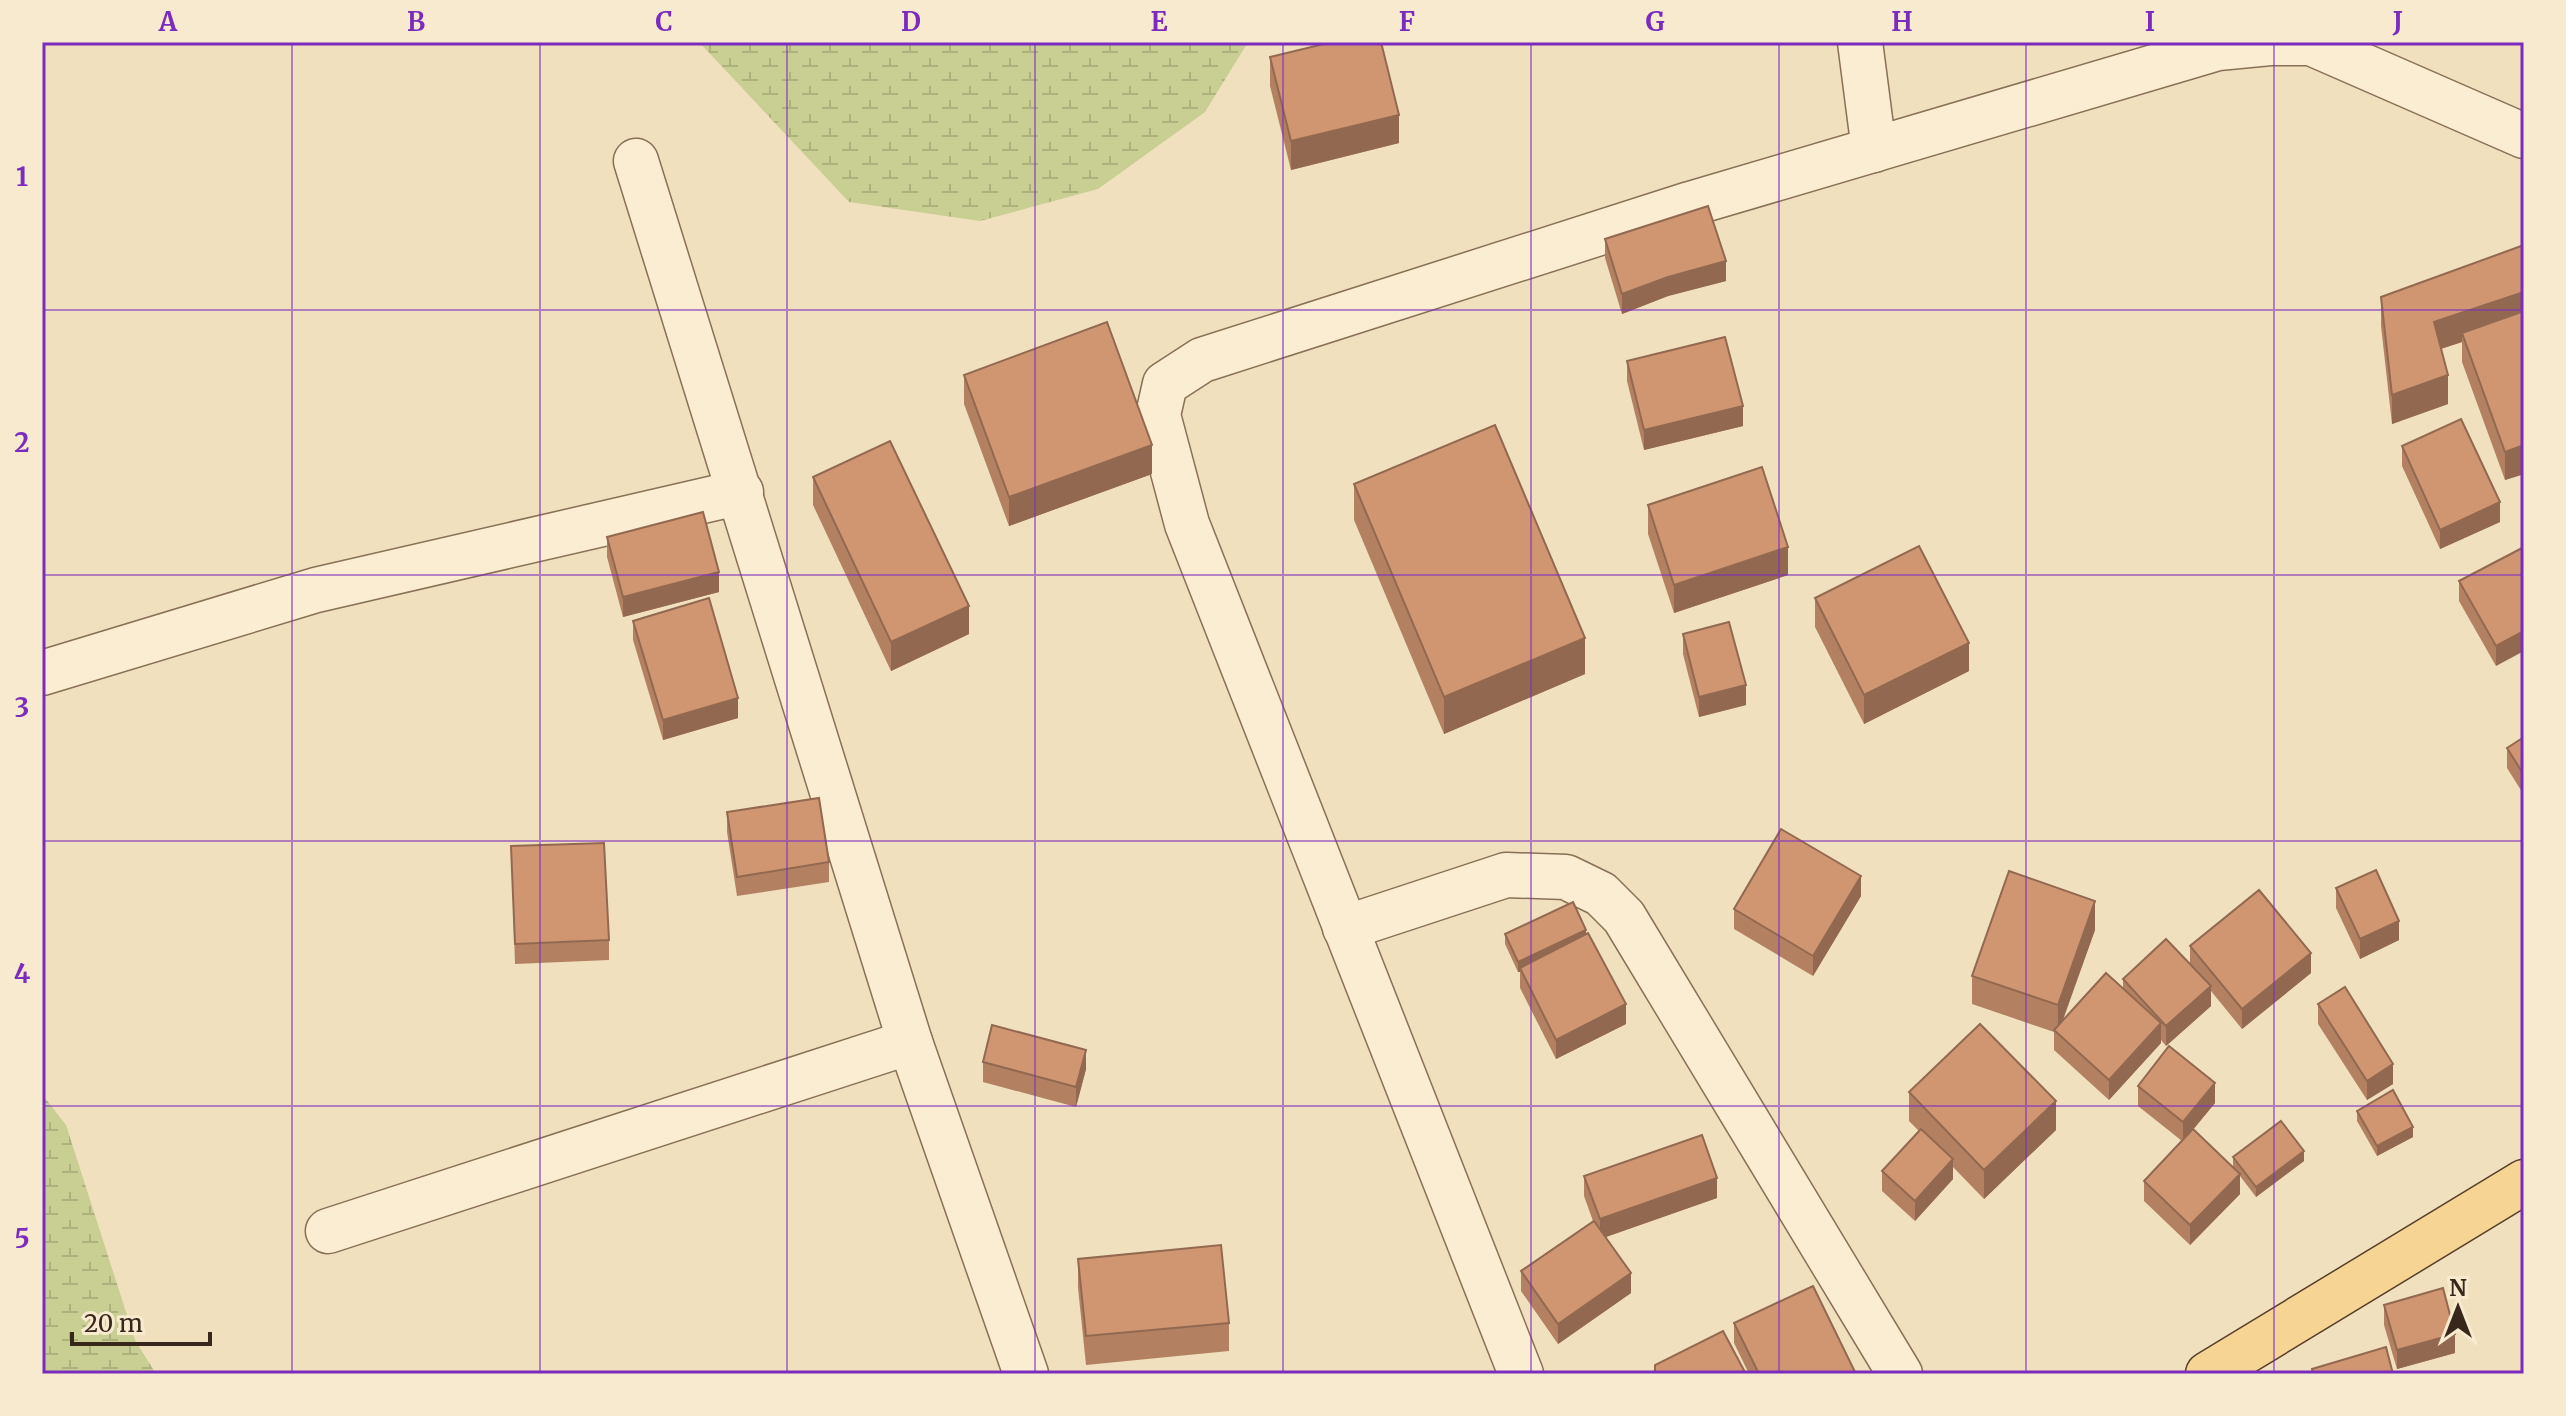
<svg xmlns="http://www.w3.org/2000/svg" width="2566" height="1416" viewBox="0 0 2566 1416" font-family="Merriweather,serif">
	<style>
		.wetland { fill: url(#wetland-marsh) }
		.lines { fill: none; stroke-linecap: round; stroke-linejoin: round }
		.minor-casing { stroke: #897056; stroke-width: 47 }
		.major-casing { stroke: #563e2b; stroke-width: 47 }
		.minor { stroke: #faedd1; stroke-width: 44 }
		.major { stroke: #f6d493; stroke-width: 44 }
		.wall { fill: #b38162 }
		.shaded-wall { fill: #926950 }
		.building { fill: #d09672; stroke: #926950; stroke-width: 2 }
		.grid { fill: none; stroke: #7b2cbf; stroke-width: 2; stroke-opacity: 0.55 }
		.neatline { fill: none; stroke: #7b2cbf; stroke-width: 3 }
		.grid-label { font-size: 26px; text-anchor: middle; font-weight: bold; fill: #7b2cbf }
	</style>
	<defs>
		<pattern id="wetland-marsh" width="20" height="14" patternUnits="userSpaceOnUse" patternTransform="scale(2)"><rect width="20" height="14" fill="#c9ce92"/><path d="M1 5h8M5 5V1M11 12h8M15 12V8" fill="none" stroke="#adb17d"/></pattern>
	</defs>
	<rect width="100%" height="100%" fill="#f0e0be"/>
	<g class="wetland">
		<polygon points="699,42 1248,42 1205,112 1098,189 980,221 849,202"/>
		<polygon points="42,1094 66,1125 135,1340 156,1374 42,1374"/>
	</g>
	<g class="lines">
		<g class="minor-casing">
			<g id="minor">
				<polyline points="1860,42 1874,150"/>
				<polyline points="636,161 910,1042 1026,1374"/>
				<polyline points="42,673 316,590 741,492"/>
				<polyline points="1345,928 1506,875 1566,877 1601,894 1624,917 1900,1374"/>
				<polyline points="328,1231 910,1042"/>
				<polyline points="1521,1374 1187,524 1158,415 1165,384 1202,360 1690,204 2218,48 2270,43 2311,43 2524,136"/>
			</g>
		</g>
		<g class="major-casing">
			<polyline id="major" points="2208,1374 2524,1182"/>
		</g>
		<use href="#minor" class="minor"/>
		<use href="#major" class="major"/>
	</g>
	<g class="wall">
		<polygon points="1270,57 1399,143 1291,170 1270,86"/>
		<polygon points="1605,239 1726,281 1668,296 1622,314 1605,258"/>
		<polygon points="2524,245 2524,474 2505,480 2462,362 2462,342 2441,349 2448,404 2392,424 2381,326 2381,297"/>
		<polygon points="1627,361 1743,426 1644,450 1627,381"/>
		<polygon points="964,375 1152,474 1009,526 964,404"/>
		<polygon points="2402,446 2500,522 2440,549 2402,466"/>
		<polygon points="813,477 969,634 891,671 813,505"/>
		<polygon points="1354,484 1585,674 1444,734 1354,520"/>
		<polygon points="1648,505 1788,575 1674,613 1648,534"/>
		<polygon points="607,537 719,592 623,617 607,557"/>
		<polygon points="2524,547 2496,666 2459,601 2459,581"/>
		<polygon points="1815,598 1969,671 1864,724 1815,627"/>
		<polygon points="633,621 738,718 663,740 633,640"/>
		<polygon points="1683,634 1746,705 1699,717 1683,654"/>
		<polygon points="2524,737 2524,795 2507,768 2507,748"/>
		<polygon points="727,812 829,862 829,882 737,896 727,832"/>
		<polygon points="511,846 609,940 609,960 515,964"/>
		<polygon points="2336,888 2399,940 2360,959 2336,908"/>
		<polygon points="1861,896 1813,976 1734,929 1734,909"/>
		<polygon points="2095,930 2062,1020 2123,989 2123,979 2190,964 2190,946 2311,973 2242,1029 2211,991 2211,1006 2166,1046 2161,1040 2161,1043 2109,1100 2054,1050 2054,1032 1972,1004 1972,976"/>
		<polygon points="1505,934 1586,934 1626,1024 1556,1059 1520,988 1520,972 1518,972 1505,944"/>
		<polygon points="2318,1004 2393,1084 2367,1100 2318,1024"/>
		<polygon points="983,1062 1086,1069 1076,1107 983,1082"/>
		<polygon points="2138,1086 2215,1103 2193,1129 2233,1167 2233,1157 2304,1161 2256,1197 2240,1176 2240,1194 2190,1245 2144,1201 2144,1181 2182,1141 2138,1106"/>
		<polygon points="1909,1092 2056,1130 1984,1199 1953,1167 1953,1179 1915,1221 1882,1191 1882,1171 1919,1131 1909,1121"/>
		<polygon points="2357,1111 2413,1137 2377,1156 2357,1121"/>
		<polygon points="1584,1176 1717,1198 1606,1237 1631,1293 1558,1344 1521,1291 1521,1271 1593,1221 1584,1196"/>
		<polygon points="1078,1259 1229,1323 1229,1351 1086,1365 1078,1288"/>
		<polygon points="2384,1305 2455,1353 2397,1369 2384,1325"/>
		<polygon points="1734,1323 1856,1374 1749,1374 1734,1343"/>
	</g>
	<g class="shaded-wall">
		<polygon points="1399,115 1399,143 1291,170 1291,141"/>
		<polygon points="1726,261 1726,281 1668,296 1622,314 1622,294 1668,277"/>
		<polygon points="2524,292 2524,320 2462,333 2462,342 2434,351 2434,322"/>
		<polygon points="2448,375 2448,404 2392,424 2392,395"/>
		<polygon points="1743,406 1743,426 1644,450 1644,430"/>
		<polygon points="1152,445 1152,474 1009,526 1009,497"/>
		<polygon points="2524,445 2524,474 2505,480 2505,452"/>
		<polygon points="2500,502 2500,522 2440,549 2440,530"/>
		<polygon points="1788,547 1788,575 1674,613 1674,585"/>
		<polygon points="719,572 719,592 623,617 623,597"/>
		<polygon points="969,606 969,634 891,671 891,642"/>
		<polygon points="2524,631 2524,651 2496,666 2496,646"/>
		<polygon points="1585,638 1585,674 1444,734 1444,697"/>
		<polygon points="1969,643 1969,671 1864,724 1864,695"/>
		<polygon points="1746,685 1746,705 1699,717 1699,697"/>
		<polygon points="738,698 738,718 663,740 663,720"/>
		<polygon points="1861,876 1861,896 1813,976 1813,956"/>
		<polygon points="2095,901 2095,930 2058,1034 2058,1005"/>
		<polygon points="2399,921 2399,940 2360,959 2360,939"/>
		<polygon points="1586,930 1586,940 1520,968 1520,972 1518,972 1518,962"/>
		<polygon points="2311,953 2311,973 2242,1029 2242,1009"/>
		<polygon points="2211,986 2211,1006 2166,1046 2166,1026"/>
		<polygon points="1626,1004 1626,1024 1556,1059 1556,1040"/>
		<polygon points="2161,1023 2161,1043 2109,1100 2109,1080"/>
		<polygon points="1086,1050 1086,1069 1076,1107 1076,1087"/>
		<polygon points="2393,1064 2393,1084 2367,1100 2367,1081"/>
		<polygon points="2215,1083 2215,1103 2183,1142 2183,1122"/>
		<polygon points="2056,1101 2056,1130 1984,1199 1984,1170"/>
		<polygon points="2413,1127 2413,1137 2377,1156 2377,1146"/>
		<polygon points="2304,1151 2304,1161 2256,1197 2256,1187"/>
		<polygon points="1953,1159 1953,1179 1915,1221 1915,1201"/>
		<polygon points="2240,1174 2240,1194 2190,1245 2190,1225"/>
		<polygon points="1717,1178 1717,1198 1600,1239 1600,1219"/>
		<polygon points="1631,1273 1631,1293 1558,1344 1558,1324"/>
		<polygon points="2455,1334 2455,1353 2397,1369 2397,1350"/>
	</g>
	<g class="building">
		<polygon points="1332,42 1381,42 1399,115 1291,141 1270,57"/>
		<polygon points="1708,206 1726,261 1668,277 1622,294 1605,239"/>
		<polygon points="2524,245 2524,292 2434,322 2448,375 2392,395 2381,297"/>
		<polygon points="2524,311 2524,445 2505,452 2462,333"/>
		<polygon points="1107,322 1152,445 1009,497 964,375"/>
		<polygon points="1725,337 1743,406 1644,430 1627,361"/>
		<polygon points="2461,419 2500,502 2440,530 2402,446"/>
		<polygon points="1495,425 1585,638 1444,697 1354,484"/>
		<polygon points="890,441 969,606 891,642 813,477"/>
		<polygon points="1762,467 1788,547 1674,585 1648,505"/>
		<polygon points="703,512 719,572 623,597 607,537"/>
		<polygon points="1919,546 1969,643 1864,695 1815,598"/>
		<polygon points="2524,547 2524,631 2496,646 2459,581"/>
		<polygon points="709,598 738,698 663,720 633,621"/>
		<polygon points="1729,622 1746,685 1699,697 1683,634"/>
		<polygon points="2524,737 2524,775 2507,748"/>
		<polygon points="819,798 829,862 737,877 727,812"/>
		<polygon points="1781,829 1861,876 1813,956 1734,909"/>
		<polygon points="604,843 609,940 515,944 511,846"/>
		<polygon points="2376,870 2399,921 2360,939 2336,888"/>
		<polygon points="2009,871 2095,901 2058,1005 1972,976"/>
		<polygon points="2259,890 2311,953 2242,1009 2190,946"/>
		<polygon points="1573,902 1586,930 1518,962 1505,934"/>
		<polygon points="1588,933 1626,1004 1556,1040 1520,968"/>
		<polygon points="2166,939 2211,986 2166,1026 2123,979"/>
		<polygon points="2106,973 2161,1023 2109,1080 2054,1030"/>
		<polygon points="2345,987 2393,1064 2367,1081 2318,1004"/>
		<polygon points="1980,1024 2056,1101 1984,1170 1909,1092"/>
		<polygon points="992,1025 1086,1050 1076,1087 983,1062"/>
		<polygon points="2169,1046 2215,1083 2183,1122 2138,1086"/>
		<polygon points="2393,1090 2413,1127 2377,1146 2357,1111"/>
		<polygon points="2281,1121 2304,1151 2256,1187 2233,1157"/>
		<polygon points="1921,1129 1953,1159 1915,1201 1882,1171"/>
		<polygon points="2193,1129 2240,1174 2190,1225 2144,1181"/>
		<polygon points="1702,1135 1717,1178 1600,1219 1584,1176"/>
		<polygon points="1594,1221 1631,1273 1558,1324 1521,1271"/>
		<polygon points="1221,1245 1229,1323 1086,1336 1078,1259"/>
		<polygon points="1813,1286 1856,1374 1759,1374 1734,1323"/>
		<polygon points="2443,1288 2455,1334 2397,1350 2384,1305"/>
		<polygon points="1723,1331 1746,1374 1655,1374 1655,1365"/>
		<polygon points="2386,1347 2393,1374 2313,1374 2312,1369"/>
	</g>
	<path class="grid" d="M292 42V1374M540 42V1374M787 42V1374M1035 42V1374M1283 42V1374M1531 42V1374M1779 42V1374M2026 42V1374M2274 42V1374M42 310H2524M42 575H2524M42 841H2524M42 1106H2524"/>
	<rect width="2566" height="1416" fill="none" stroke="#f7eace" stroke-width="88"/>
	<g transform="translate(2458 1308)" stroke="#f7eace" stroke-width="6" paint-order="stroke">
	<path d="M0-6L14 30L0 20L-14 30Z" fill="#38281b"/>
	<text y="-12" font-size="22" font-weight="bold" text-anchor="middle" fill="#38281b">N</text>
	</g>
	<path d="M72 1332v12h138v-12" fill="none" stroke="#38281b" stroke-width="4"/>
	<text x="84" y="1332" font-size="24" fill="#38281b" stroke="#f7eace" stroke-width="6" paint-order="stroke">20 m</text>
	<rect x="44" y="44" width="2478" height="1328" class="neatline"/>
	<g class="grid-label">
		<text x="168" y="31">A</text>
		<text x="416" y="31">B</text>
		<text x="664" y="31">C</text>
		<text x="911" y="31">D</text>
		<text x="1159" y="31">E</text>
		<text x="1407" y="31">F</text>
		<text x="1655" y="31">G</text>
		<text x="1902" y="31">H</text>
		<text x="2150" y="31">I</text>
		<text x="2398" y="31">J</text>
		<text x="22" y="186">1</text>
		<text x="22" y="452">2</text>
		<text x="22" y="717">3</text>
		<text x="22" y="983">4</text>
		<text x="22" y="1248">5</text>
	</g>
</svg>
